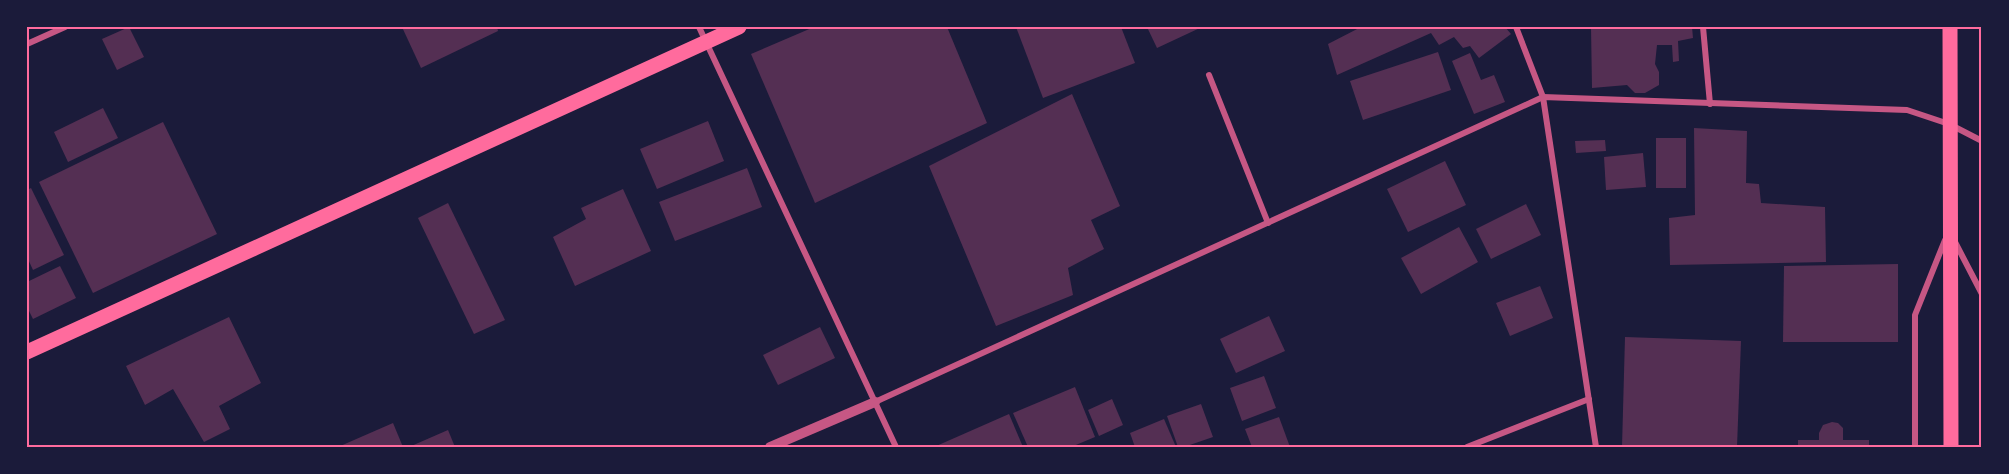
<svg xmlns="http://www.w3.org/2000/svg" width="2009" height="474" viewBox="0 0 2009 474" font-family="'Source Sans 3',sans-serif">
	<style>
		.building { fill: #542f53 }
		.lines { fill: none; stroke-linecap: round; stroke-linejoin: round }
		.minor { stroke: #c65784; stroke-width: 6 }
		.tertiary { stroke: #c65784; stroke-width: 10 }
		.primary { stroke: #ff6b9d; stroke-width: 15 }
		.neatline { fill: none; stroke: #ff6b9d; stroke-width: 2 }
	</style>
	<rect width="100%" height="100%" fill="#1b1b3a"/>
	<g class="building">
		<polygon points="129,27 144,57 117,70 102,39"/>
		<polygon points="402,27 497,27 498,31 421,68"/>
		<polygon points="814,27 947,27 987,123 815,203 751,54"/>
		<polygon points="1016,27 1121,27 1135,63 1043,98"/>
		<polygon points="1147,27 1202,27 1157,48"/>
		<polygon points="1361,27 1505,27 1511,34 1479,58 1470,46 1463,48 1454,37 1439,45 1431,33 1337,75 1328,44"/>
		<polygon points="1591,27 1692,27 1693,38 1678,41 1679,61 1673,62 1672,45 1657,45 1655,64 1659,72 1659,85 1645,93 1635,93 1627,85 1592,88"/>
		<polygon points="1438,52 1451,90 1363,120 1350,81"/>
		<polygon points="1470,53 1481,80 1494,75 1505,102 1474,114 1452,61"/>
		<polygon points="1072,94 1120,206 1091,220 1104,249 1068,268 1073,295 996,326 929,166"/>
		<polygon points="103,108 118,138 68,162 54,132"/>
		<polygon points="708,121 724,161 657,189 640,149"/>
		<polygon points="163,122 217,234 93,293 39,182"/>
		<polygon points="1694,128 1747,131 1746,183 1759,184 1761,203 1825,207 1826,262 1670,265 1669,218 1695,215"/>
		<rect x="1656" y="138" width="30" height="50"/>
		<polygon points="1605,140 1606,151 1576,153 1575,141"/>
		<polygon points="1643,153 1646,187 1606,190 1604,157"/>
		<polygon points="1445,161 1466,205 1408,232 1387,189"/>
		<polygon points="747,168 762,207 675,241 659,202"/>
		<polygon points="31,188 64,255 33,270 27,257 27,190"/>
		<polygon points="623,189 651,251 575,286 553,237 586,219 581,208"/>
		<polygon points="448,203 505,320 474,334 418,218"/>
		<polygon points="1526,204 1541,235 1491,259 1476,229"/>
		<polygon points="1459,227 1478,262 1421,294 1401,258"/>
		<polygon points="1898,264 1898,342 1783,342 1784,266"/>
		<polygon points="60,266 76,298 33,319 27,307 27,282"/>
		<polygon points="1540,286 1553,318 1510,336 1496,303"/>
		<polygon points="1269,316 1285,351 1236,373 1220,339"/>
		<polygon points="229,317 261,383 219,406 230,429 204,442 173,389 145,405 126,366"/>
		<polygon points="820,327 835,358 778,385 763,355"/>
		<polygon points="1625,337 1741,341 1737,447 1622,447"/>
		<polygon points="1264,376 1276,408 1242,421 1230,388"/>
		<polygon points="1075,387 1095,437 1071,447 1028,447 1013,413"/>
		<polygon points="1112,399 1123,425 1099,436 1088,410"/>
		<polygon points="1201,404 1213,437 1184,447 1178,447 1167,416"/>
		<polygon points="1009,414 1023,447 934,447"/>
		<polygon points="1279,417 1290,447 1252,447 1245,429"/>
		<polygon points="1164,419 1176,447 1135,447 1130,433"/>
		<polygon points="1832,422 1838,423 1843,428 1843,440 1869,440 1869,447 1798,447 1798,440 1819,440 1819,433 1823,425"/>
		<polygon points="393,423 403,447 338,447"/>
		<polygon points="448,430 455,447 409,447"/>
	</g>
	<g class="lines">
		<g class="minor">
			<polyline points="699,27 896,447"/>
			<polyline points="1516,27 1543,97 1596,447"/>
			<polyline points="1703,27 1710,104"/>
			<polyline points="27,44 65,27"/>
			<polyline points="1209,75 1268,223"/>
			<polyline points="1955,242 1982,294"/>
			<polyline points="875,402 1543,97 1907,110 1949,124 1982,141"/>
			<polyline points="1467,447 1589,399"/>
			<polyline points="1915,447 1915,315 1945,240"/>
		</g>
		<polyline class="tertiary" points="770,447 875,402"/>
		<g class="primary">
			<polyline points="1950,27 1951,447"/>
			<polyline points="27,352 739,27"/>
		</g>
	</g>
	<rect width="2009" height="474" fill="none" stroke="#1b1b3a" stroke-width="57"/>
	<rect x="28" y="28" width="1952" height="418" class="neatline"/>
</svg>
